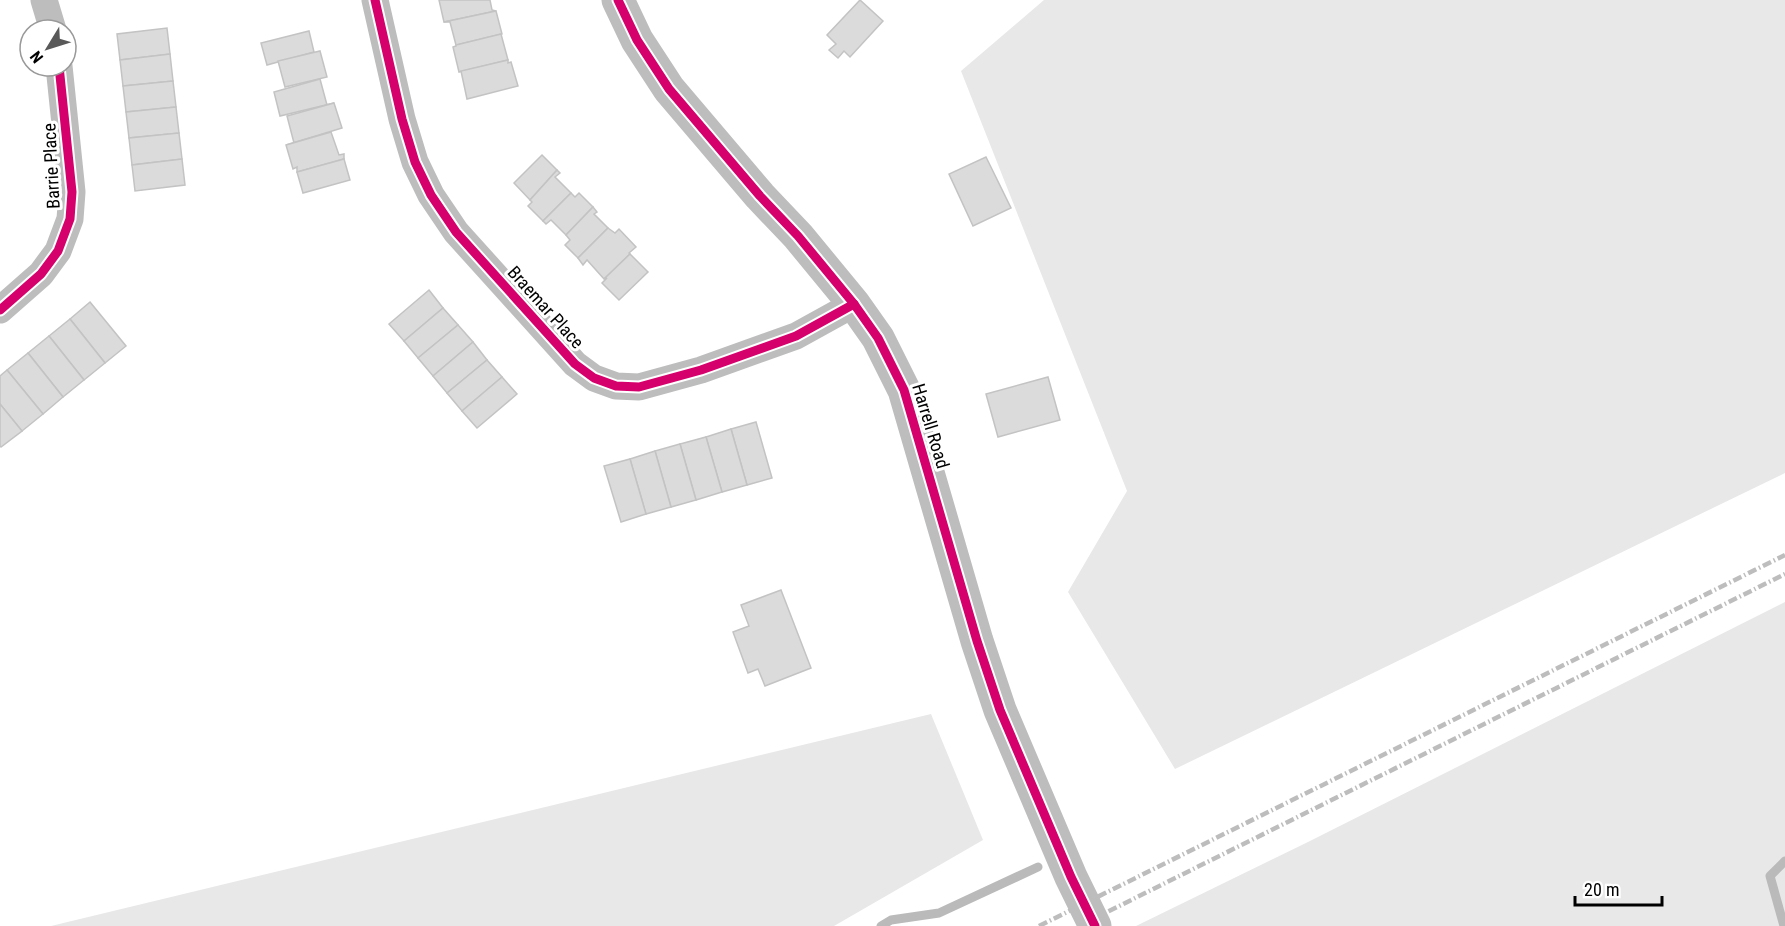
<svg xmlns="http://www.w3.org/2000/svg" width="1785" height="926" viewBox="0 0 1785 926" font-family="'Roboto Condensed',sans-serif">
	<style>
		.green { fill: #e8e8e8 }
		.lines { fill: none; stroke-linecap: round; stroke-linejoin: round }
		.stream { stroke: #bababa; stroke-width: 9 }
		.building { fill: #dbdbdb; stroke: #c3c3c3; stroke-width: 1.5 }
		.minor { stroke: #bdbdbd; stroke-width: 27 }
		.tertiary { stroke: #bdbdbd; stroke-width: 33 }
		.rail { stroke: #bdbdbd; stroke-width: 4.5; stroke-dasharray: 9 3 1.5 3; stroke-linecap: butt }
		.cycleway-casing { stroke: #fff; stroke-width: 13 }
		.cycleway { stroke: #d6006c; stroke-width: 9 }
		.labels { text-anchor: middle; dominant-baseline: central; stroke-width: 6; stroke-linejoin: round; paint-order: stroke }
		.street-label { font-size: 18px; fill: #000; stroke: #fff }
	</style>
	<rect width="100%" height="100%" fill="#fff"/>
	<g class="green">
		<polygon points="1044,0 1785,0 1785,473 1175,769 1068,592 1127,491 961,71"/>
		<polygon points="1785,602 1785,926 1136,926 1308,842"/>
		<polygon points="931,714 983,840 834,926 51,926"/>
	</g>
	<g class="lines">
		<g class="stream">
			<polyline points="881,926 891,920 939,913 1038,867"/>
			<polyline points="1784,926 1770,876 1785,861"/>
		</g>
	</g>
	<g class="building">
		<polygon points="439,0 490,0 492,10 496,11 444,22"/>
		<polygon points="860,0 883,21 850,57 844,51 838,58 829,50 836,44 827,35"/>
		<polygon points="496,11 502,34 456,45 450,22 444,22"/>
		<polygon points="167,28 170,54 120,60 117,34"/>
		<polygon points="309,31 314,52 267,65 261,43"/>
		<polygon points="501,34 508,60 459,72 453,47 456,46 456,45"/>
		<polygon points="320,51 327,77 285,87 278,61"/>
		<polygon points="170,54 173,81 123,86 120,60"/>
		<polygon points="508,60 508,63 511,62 518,86 467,99 461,71"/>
		<polygon points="320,79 327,105 334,103 280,116 274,92"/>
		<polygon points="173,81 176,107 126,112 123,86"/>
		<polygon points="334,103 342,128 286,145 294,143 287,116"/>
		<polygon points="176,107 179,133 129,138 126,112"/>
		<polygon points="331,132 339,155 344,154 344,159 297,172 297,167 293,169 286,145"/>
		<polygon points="179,133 182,159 132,165 129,138"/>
		<polygon points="542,155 557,170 530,200 514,183"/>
		<polygon points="986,157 1011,208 973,226 949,174"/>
		<polygon points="182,159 185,185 135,191 132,165"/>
		<polygon points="344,159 350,180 303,193 297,172"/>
		<polygon points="557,170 560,173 555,177 571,193 543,221 528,206 532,202 530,200"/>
		<polygon points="571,193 575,197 579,193 593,207 566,235 551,220 546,224 543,221"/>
		<polygon points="593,207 597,212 594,214 608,228 578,258 565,245 570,240 566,235"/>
		<polygon points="608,228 615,233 619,229 636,247 629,253 630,254 604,279 587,260 583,265 578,258"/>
		<polygon points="630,254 648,272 619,300 602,283 607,278 604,279"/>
		<polygon points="429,290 443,308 404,341 389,324"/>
		<polygon points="90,302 126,346 105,363 70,319"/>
		<polygon points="443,308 458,325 418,358 404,341"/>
		<polygon points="70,319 105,363 84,380 49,336"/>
		<polygon points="458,325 473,342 433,376 418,358"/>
		<polygon points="49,336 84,380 63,397 28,353"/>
		<polygon points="473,342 487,360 447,393 433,376"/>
		<polygon points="28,353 63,397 43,414 7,370"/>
		<polygon points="487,360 502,377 462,411 447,393"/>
		<polygon points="7,370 43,414 22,431 0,404 0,376"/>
		<polygon points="502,377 517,394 477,428 462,411"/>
		<polygon points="1048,377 1060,420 998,437 986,394"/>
		<polygon points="0,404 22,431 1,447 0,446"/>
		<polygon points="756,422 772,478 747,485 731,429"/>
		<polygon points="731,429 747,485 722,492 706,437"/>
		<polygon points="706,437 722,492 696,500 680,444"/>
		<polygon points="680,444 696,500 671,507 655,451"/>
		<polygon points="655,451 671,507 646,514 630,459"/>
		<polygon points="630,459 646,514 621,522 604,466"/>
		<polygon points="781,590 811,668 765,686 758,669 748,673 733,632 749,626 741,605"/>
	</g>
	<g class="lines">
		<g class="minor">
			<polyline points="44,0 53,30"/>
			<polyline points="375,0 402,119 415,162 431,195 456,232 575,364 594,378 616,386 639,387 701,370 796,336 854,304"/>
			<polyline points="0,310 41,274 58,251 70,219 72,192 59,66"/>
		</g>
		<polyline class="tertiary" points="618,0 637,40 669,89 760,196 798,236 854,304 878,338 904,390 977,641 1000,710 1071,877 1095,926"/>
		<g class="rail">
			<polyline points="1039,926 1785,555"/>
			<polyline points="1079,926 1785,574"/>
		</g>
		<g class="cycleway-casing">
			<g id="cycleway">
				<polyline points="375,0 402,119 415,162 431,195 456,232 575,364 594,378 616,386 639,387 701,370 796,336 854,304"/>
				<polyline points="618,0 637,40 669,89 760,196 798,236 854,304 878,338 904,390 977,641 1000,710 1071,877 1095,926"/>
				<polyline points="0,310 41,274 58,251 70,219 72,192 59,66"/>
			</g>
		</g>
		<use href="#cycleway" class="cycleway"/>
	</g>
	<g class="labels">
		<g class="street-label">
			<text transform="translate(51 166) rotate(-93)">Barrie Place</text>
			<text transform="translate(546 307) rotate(48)">Braemar Place</text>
			<text transform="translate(931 426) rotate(73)">Harrell Road</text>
		</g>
	</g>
	<g transform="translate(48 48) rotate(232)"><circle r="28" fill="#ffffff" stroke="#999999" stroke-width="1.5"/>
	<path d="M0-4.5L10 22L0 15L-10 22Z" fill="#595959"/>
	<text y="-9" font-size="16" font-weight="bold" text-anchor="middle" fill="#000000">N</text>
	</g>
	<path d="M1575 896v9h87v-9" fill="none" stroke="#000000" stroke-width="3"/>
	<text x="1584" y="896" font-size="18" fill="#000000" stroke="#ffffff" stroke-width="4.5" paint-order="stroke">20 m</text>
</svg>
